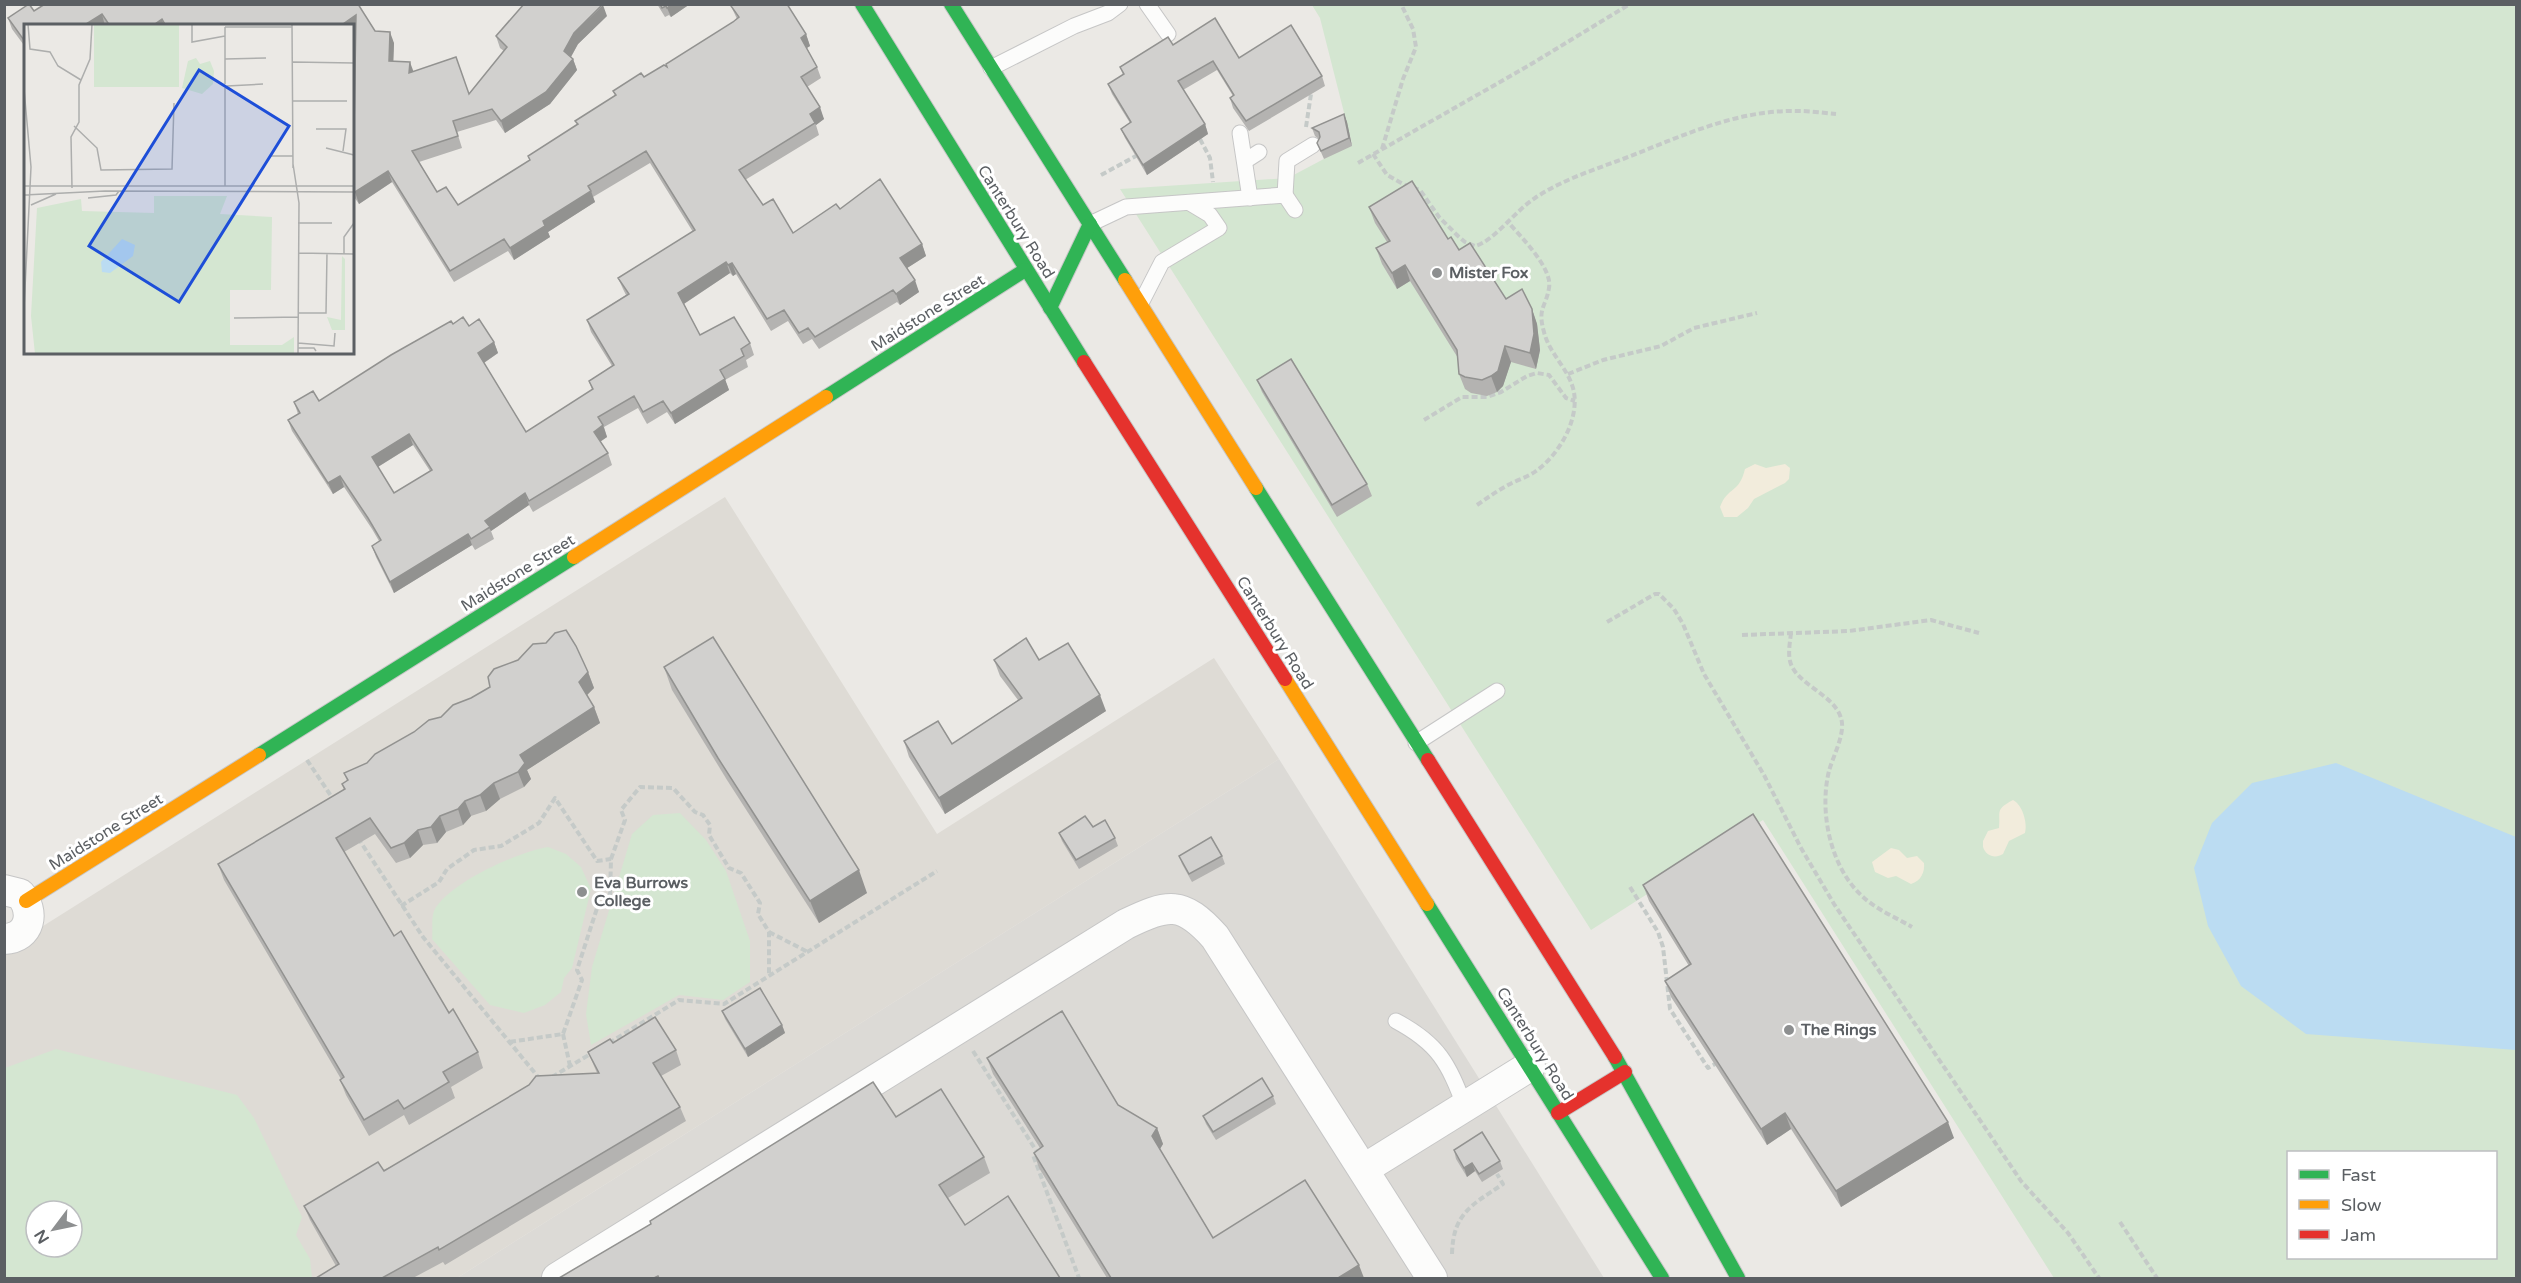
<svg xmlns="http://www.w3.org/2000/svg" width="2521" height="1283" viewBox="0 0 2521 1283" font-family="'Varela Round',sans-serif">
	<style>
		.industrial { fill: #dcdad6 }
		.education { fill: #dedbd5; fill-rule: evenodd }
		.green { fill: #d4e6d1; fill-rule: evenodd }
		.sand { fill: #f2ecdc }
		.water { fill: #bbdcf2 }
		.lines { fill: none; stroke-linecap: round; stroke-linejoin: round }
		.lane-casing { stroke: #c6c6c6; stroke-width: 17 }
		.street-casing { stroke: #c6c6c6; stroke-width: 32 }
		.fast-casing { stroke: #c7c7c7; stroke-width: 16 }
		.slow-casing { stroke: #c7c7c7; stroke-width: 16 }
		.jam-casing { stroke: #c7c7c7; stroke-width: 16 }
		.path { stroke: #c5cac8; stroke-width: 4; stroke-dasharray: 6 3; stroke-linecap: butt }
		.lane { stroke: #fcfcfb; stroke-width: 15 }
		.street { stroke: #fcfcfb; stroke-width: 30 }
		.fast { stroke: #30b455; stroke-width: 14 }
		.slow { stroke: #ff9f0a; stroke-width: 14 }
		.jam { stroke: #e5322d; stroke-width: 14 }
		.wall { fill: #b4b3b1; fill-rule: evenodd }
		.shaded-wall { fill: #929290 }
		.building { fill: #d1d0ce; stroke: #929290; stroke-width: 1.5; fill-rule: evenodd }
		.poi-dot { fill: #8d8f90; stroke: #fff; stroke-width: 2 }
		.labels { text-anchor: middle; dominant-baseline: central; stroke-width: 6; stroke-linejoin: round; paint-order: stroke }
		.street-label { font-size: 16px; fill: #5b5f63; stroke: #fff }
		.poi-label { font-size: 16px; font-weight: bold; fill: #5b5f63; stroke: #fff; text-anchor: start }
		.inset-road { fill: none; stroke: #adaead; stroke-width: 1.5 }
		.view { fill: #1d4ed8; fill-opacity: 0.15; stroke: #1d4ed8; stroke-width: 3 }
		.inset-edge { fill: none; stroke: #5b5f63; stroke-width: 3 }
	</style>
	<rect width="100%" height="100%" fill="#ebe9e5"/>
	<polygon class="industrial" points="1279,759 1604,1278 457,1278"/>
	<path class="education" d="M725 497 937 834 1214 658 1279 759 457 1278H5V950ZM36 1211H72V1247H36Z"/>
	<g class="green">
		<path d="M1312 5H2516V1278H2054L1763 820 1591 930 1120 189 1288 178 1352 144 1320 18ZM2288 1152H2496V1258H2288Z"/>
		<polygon points="680,813 706,840 726,871 750,941 750,982 723,1000 679,995 591,1045 586,1014 592,967 632,834 653,815"/>
		<path d="M548 847 566 854 581 867 591 889 572 968 564 978 561 992 545 1005 524 1013 490 1005 432 939C433 931 431 918 434 911 448 883 518 852 548 847Z"/>
		<path d="M56 1049 237 1095 254 1118 302 1217 296 1235 310 1259 312 1278H5V1068ZM36 1211H72V1247H36Z"/>
	</g>
	<g class="sand">
		<path d="M1755 464 1766 468 1785 464 1790 468 1789 479 1785 483 1754 499 1748 508 1737 517H1724L1720 507C1728 486 1739 494 1745 469Z"/>
		<path d="M2013 800C2022 804 2028 823 2025 833L2009 841 2003 854C1995 859 1986 856 1983 847V841L1988 831 1999 828C2001 812 1994 810 2013 800Z"/>
		<path d="M1891 848 1899 850 1907 858 1917 856 1924 863C1925 872 1921 881 1911 884L1896 876 1888 878 1875 872 1872 862Z"/>
	</g>
	<polygon class="water" points="2336,763 2516,837 2516,1050 2306,1034 2241,986 2208,926 2194,868 2212,823 2252,783"/>
	<g class="lines">
		<g class="lane-casing">
			<g id="lane">
				<polyline points="1147,4 1168,34"/>
				<polyline points="991,68 1074,26 1108,13 1120,4"/>
				<polyline points="1240,133 1250,198"/>
				<polyline points="1245,161 1259,152"/>
				<polyline points="1285,195 1287,161 1313,145"/>
				<polyline points="1090,224 1126,207 1285,195 1295,210"/>
				<polyline points="1141,303 1162,262 1219,228 1210,215 1190,203"/>
				<polyline points="1416,743 1497,691"/>
				<path d="M1396 1021C1439 1044 1448 1063 1465 1107"/>
			</g>
		</g>
		<g class="street-casing">
			<g id="street">
				<path d="M4 890 20 894C35 911 31 938 4 939"/>
				<polyline points="1364,1169 1530,1066"/>
				<path d="M557 1278 1126 924C1168 904 1182 900 1215 937L1432 1278"/>
			</g>
		</g>
		<g class="fast-casing">
			<g id="fast">
				<polyline points="862,4 1084,362"/>
				<polyline points="951,4 1125,280"/>
				<polyline points="1050,308 1090,224"/>
				<polyline points="826,397 1025,270"/>
				<polyline points="1256,488 1428,760"/>
				<polyline points="259,755 574,557"/>
				<polyline points="1427,904 1662,1278"/>
				<polyline points="1615,1057 1738,1278"/>
			</g>
		</g>
		<g class="slow-casing">
			<g id="slow">
				<polyline points="1125,280 1256,488"/>
				<polyline points="574,557 826,397"/>
				<polyline points="1285,679 1427,904"/>
				<polyline points="26,901 259,755"/>
			</g>
		</g>
		<g class="jam-casing">
			<g id="jam">
				<polyline points="1084,362 1285,679"/>
				<polyline points="1428,760 1615,1057"/>
				<polyline points="1558,1113 1625,1072"/>
			</g>
		</g>
		<g class="path">
			<polyline points="1306,127 1311,94"/>
			<polyline points="1200,139 1210,158 1213,182"/>
			<polyline points="1382,149 1403,79 1416,47 1413,29 1401,4"/>
			<path d="M1373 154 1387 175 1405 185 1420 190 1439 217 1458 236 1465 242 1475 246C1493 242 1516 210 1535 198 1562 180 1593 170 1623 159 1680 137 1737 109 1799 111 1811 111 1824 113 1836 114"/>
			<polyline points="1358,163 1528,66 1630,4"/>
			<polyline points="1101,175 1136,156"/>
			<polyline points="1568,374 1603,360 1661,346 1694,328 1757,313"/>
			<polyline points="1424,420 1462,397 1487,397 1501,392 1527,376 1537,373 1549,375 1566,398 1575,401"/>
			<path d="M1477 505C1487 498 1497 491 1508 485 1517 480 1528 477 1536 471 1560 454 1581 417 1573 388 1567 367 1549 353 1544 332 1537 308 1546 307 1549 288 1553 268 1520 236 1507 221"/>
			<polyline points="1607,622 1655,594 1659,594 1674,609 1683,624 1704,674 1764,775 1801,848 1834,904 2021,1181 2068,1233 2099,1278"/>
			<path d="M1791 633C1790 642 1788 652 1790 661 1795 684 1834 694 1841 718 1846 733 1833 756 1829 771 1819 811 1830 866 1861 895 1875 909 1895 917 1912 927"/>
			<polyline points="1742,635 1849,631 1931,620 1979,633"/>
			<polyline points="307,760 333,799"/>
			<polyline points="358,838 423,937 539,1078"/>
			<polyline points="611,859 625,820 621,810 640,787 673,788 695,812 703,815 710,825 709,835 729,868 741,873 760,903 758,914 769,932 769,975"/>
			<polyline points="1630,887 1658,932 1663,947 1670,1009 1708,1068 1715,1064"/>
			<polyline points="401,906 439,882 447,869 474,850 501,846 539,823 555,798 597,861 611,859 610,897 599,902 577,970 582,980 563,1034 509,1042"/>
			<polyline points="769,932 808,952"/>
			<polyline points="563,1034 570,1066"/>
			<polyline points="609,1043 679,1000 724,1004 937,871"/>
			<polyline points="973,1051 1037,1152 1033,1155 1079,1278"/>
			<polyline points="552,1077 592,1053"/>
			<polyline points="2120,1222 2157,1278"/>
			<path d="M1452 1254C1453 1213 1472 1205 1503 1184L1497 1174"/>
		</g>
		<use href="#lane" class="lane"/>
		<use href="#street" class="street"/>
		<use href="#fast" class="fast"/>
		<use href="#slow" class="slow"/>
		<use href="#jam" class="jam"/>
	</g>
	<g class="wall">
		<path d="M358 4 375 31 394 43 393 61 413 71 469 94 504 51 500 48 496 36 607 16 578 44 571 57 573 59 577 70 550 104 505 133 496 120 457 132 462 148 419 162 437 192 458 205 530 160 528 156 577 125 575 121 615 96 613 91 667 67 733 22 737 19 731 6 806 34 810 46 807 48 817 67 821 78 807 87 824 119 816 125 819 135 745 180 763 205 793 233 840 209 922 244 926 256 907 268 919 292 900 305 897 302 819 349 812 339 803 344 788 321 771 331 736 274 733 276 730 273 684 304 700 335 750 343 754 355 746 360 748 367 725 380 729 390 675 424 667 412 647 424 638 408 604 427 607 437 600 442 608 453 612 465 533 512 529 505 491 531 494 539 475 550 472 545 394 593 376 557 372 546 379 541 372 529 344 487 333 494 292 431 288 420 298 414 294 402 319 401 453 324 469 326 494 342 498 353 484 363 526 432 592 390 589 381 612 366 591 332 587 320 626 295 623 289 618 278 693 232 650 163 593 197 595 202 548 232 550 237 514 260 508 251 454 282 392 182 359 204 352 194V128L354 130 356 29 352 26H26V48L12 29 8 18 34 11ZM413 445 430 471 394 493 378 467Z"/>
		<polygon points="657,4 690,4 671,17 669,15 665,17"/>
		<polygon points="1173,45 1322,76 1325,86 1249,131 1233,108 1230,98 1233,96 1217,70 1183,90 1205,124 1208,134 1147,175 1125,138 1121,129 1130,123 1112,94 1108,84 1123,75 1120,67"/>
		<polygon points="1344,114 1347,122 1352,146 1324,159 1317,143 1319,139 1315,136 1312,128"/>
		<polygon points="1369,207 1448,239 1506,299 1532,309 1537,324 1540,350 1536,369 1511,362 1503,386 1497,392 1487,396 1471,393 1465,389 1459,374 1458,358 1410,281 1397,289 1382,264 1376,248 1387,242 1375,223"/>
		<polygon points="1257,380 1367,484 1372,496 1337,517 1262,392"/>
		<polygon points="994,660 1039,660 1106,711 945,814 909,757 904,741 952,744 1018,700 1000,676"/>
		<polygon points="664,667 867,893 819,923 727,780 672,690"/>
		<polygon points="588,672 594,688 587,695 594,707 600,723 527,770 531,779 524,787 500,799 486,811 471,816 463,825 446,832 437,843 423,845 410,858 396,863 375,834 344,852 394,936 478,1052 483,1068 451,1087 455,1098 409,1125 404,1115 369,1136 346,1095 340,1080 341,1079 224,880 218,864 344,790 342,784 347,781 344,773 367,763 441,717"/>
		<polygon points="1093,827 1115,838 1118,846 1079,869 1062,841 1059,833"/>
		<polygon points="1179,856 1222,856 1225,864 1192,882 1182,864"/>
		<polygon points="1643,885 1954,1138 1841,1207 1791,1129 1767,1145 1671,997 1665,981 1689,966 1649,901"/>
		<polygon points="722,1011 782,1025 785,1033 748,1057 725,1019"/>
		<polygon points="613,1043 676,1050 681,1065 661,1076 680,1107 686,1121 445,1265 443,1262 413,1278 316,1278 336,1266 310,1220 304,1206 597,1073 588,1052"/>
		<polygon points="987,1058 1118,1105 1157,1128 1163,1144 1160,1149 1213,1238 1364,1278 1107,1278 1039,1168 1034,1153 1040,1148 993,1074"/>
		<polygon points="1273,1096 1276,1104 1216,1140 1206,1124 1203,1116"/>
		<polygon points="896,1117 984,1157 990,1173 948,1198 965,1225 1060,1278 559,1278 651,1224 650,1221"/>
		<polygon points="1454,1150 1500,1161 1503,1169 1482,1182 1475,1171 1467,1177 1456,1159"/>
	</g>
	<g class="shaded-wall">
		<polygon points="672,4 690,4 671,17 667,8"/>
		<polygon points="603,5 607,16 578,44 568,62 564,51 574,33"/>
		<polygon points="102,14 105,26 83,26"/>
		<polygon points="356,15 360,26 352,31 352,26 340,26"/>
		<polygon points="162,19 164,26 152,26"/>
		<polygon points="390,32 394,43 393,72 389,61"/>
		<polygon points="806,34 810,46 805,49 801,38"/>
		<polygon points="573,59 577,70 550,104 505,133 501,121"/>
		<polygon points="410,62 414,73 409,73"/>
		<polygon points="820,107 824,119 816,125 810,114"/>
		<polygon points="1344,114 1347,122 1352,146 1349,138"/>
		<polygon points="1205,124 1208,134 1147,175 1143,165"/>
		<polygon points="388,171 392,182 359,204 355,192"/>
		<polygon points="591,191 595,202 548,232 550,237 514,260 510,248 543,221"/>
		<polygon points="922,244 926,256 904,270 900,258"/>
		<polygon points="726,262 730,273 682,305 678,293"/>
		<polygon points="732,263 736,274 733,276 728,265"/>
		<polygon points="1405,265 1410,281 1397,289 1392,273"/>
		<polygon points="915,280 919,292 900,305 896,294"/>
		<polygon points="1532,309 1537,324 1540,350 1536,369 1530,353"/>
		<polygon points="494,342 498,353 482,364 478,353"/>
		<polygon points="1505,346 1511,362 1503,386 1497,392 1491,376"/>
		<polygon points="725,379 729,390 675,424 671,413"/>
		<polygon points="603,425 607,437 598,443 594,432"/>
		<polygon points="409,434 413,445 376,468 372,457"/>
		<polygon points="340,476 344,487 333,494 328,483"/>
		<polygon points="525,493 529,505 491,531 485,521"/>
		<polygon points="468,534 472,545 394,593 390,582"/>
		<polygon points="588,672 594,688 584,698 579,682"/>
		<polygon points="1100,695 1106,711 945,814 939,798"/>
		<polygon points="594,707 600,723 527,770 531,779 524,787 518,772 520,755"/>
		<polygon points="494,783 500,799 486,811 480,795"/>
		<polygon points="465,801 471,816 463,825 458,809"/>
		<polygon points="440,816 446,832 437,843 431,827"/>
		<polygon points="418,830 423,845 410,858 404,843"/>
		<polygon points="859,870 867,893 819,923 810,901"/>
		<polygon points="782,1025 785,1033 748,1057 745,1049"/>
		<polygon points="1785,1113 1791,1129 1767,1145 1761,1129"/>
		<polygon points="1948,1122 1954,1138 1841,1207 1836,1191"/>
		<polygon points="1157,1128 1163,1144 1158,1152 1152,1136"/>
		<polygon points="1472,1163 1475,1171 1467,1177 1464,1168"/>
		<polygon points="1359,1265 1364,1278 1338,1278"/>
	</g>
	<g class="building">
		<path d="M29 4 34 11 45 4H358L375 31 390 32 389 61 410 62 409 73 456 57 469 94 507 47 496 36 524 4H603L574 33 564 51 573 59 546 92 501 121 492 109 453 121 458 136 412 151 437 192 446 187 458 205 530 160 528 156 578 124 575 121 616 95 613 91 641 73 644 77 664 65 667 67 666 64 733 22 739 17 731 6 734 4H787L806 34 801 38 817 67 801 77 820 107 810 114 815 123 739 170 763 205 773 199 793 233 836 204 840 209 880 179 922 244 900 258 915 280 896 294 893 290 815 337 808 328 799 333 784 310 767 319 732 263 728 265 726 262 678 293 700 335 734 317 750 343 741 349 744 356 720 370 725 379 671 413 663 401 643 412 634 396 598 417 603 425 594 432 608 453 529 501 525 493 485 521 490 527 471 539 468 534 390 582 372 546 381 540 368 518 340 476 328 483 288 420 300 413 294 402 313 391 319 401 391 355 451 321 453 324 463 317 469 326 479 319 494 342 478 353 526 432 593 389 589 381 614 365 587 320 629 294 618 278 695 230 646 151 588 186 591 191 543 221 545 226 510 248 504 239 450 271 388 171 355 192 352 189V128L354 130 356 15 340 26H166L162 19 152 26H110L102 14 83 26H26V43L8 18ZM409 434 432 470 394 493 372 457Z"/>
		<polygon points="660,4 672,4 667,8 666,6 662,8"/>
		<polygon points="1215,18 1239,58 1291,25 1322,76 1246,121 1230,98 1234,95 1213,61 1178,81 1205,124 1143,165 1121,129 1131,122 1108,84 1124,74 1120,67 1168,37 1173,45"/>
		<polygon points="1344,114 1349,138 1321,151 1317,143 1320,137 1319,132 1312,128"/>
		<polygon points="1412,181 1448,239 1451,237 1459,250 1470,243 1506,299 1522,289 1532,309 1534,334 1530,353 1505,346 1498,371 1491,376 1482,380 1465,377 1459,374 1457,350 1405,265 1392,273 1376,248 1390,241 1369,207"/>
		<polygon points="1291,359 1367,484 1332,505 1257,380"/>
		<polygon points="566,630 576,646 588,672 579,682 594,707 520,755 525,763 518,772 494,783 480,795 465,801 458,809 440,816 431,827 418,830 404,843 391,848 370,818 336,838 394,936 401,931 449,1013 453,1009 478,1052 443,1072 449,1082 404,1109 398,1100 364,1120 340,1080 344,1077 218,864 345,789 342,784 348,780 344,773 367,763 375,754 414,732 429,720 441,717 453,705 471,698 490,687 488,677 494,669 518,660 533,644 546,643 555,633"/>
		<polygon points="713,637 859,870 810,901 718,758 664,667"/>
		<polygon points="1026,638 1039,660 1068,643 1100,695 939,798 904,741 938,721 952,744 1022,698 994,660"/>
		<polygon points="1753,814 1948,1122 1836,1191 1785,1113 1761,1129 1665,981 1691,964 1643,885"/>
		<polygon points="1085,816 1093,827 1105,820 1115,838 1076,860 1059,833"/>
		<polygon points="1211,837 1222,856 1189,874 1179,856"/>
		<polygon points="760,988 782,1025 745,1049 722,1011"/>
		<polygon points="1062,1011 1118,1105 1157,1128 1152,1136 1213,1238 1305,1180 1359,1265 1338,1278 1111,1278 1034,1153 1043,1146 987,1058"/>
		<polygon points="655,1017 676,1050 653,1063 680,1107 439,1250 438,1247 382,1278 316,1278 339,1264 304,1206 378,1162 384,1171 529,1085 536,1076 599,1073 588,1052 610,1039 613,1043"/>
		<polygon points="1262,1078 1273,1096 1213,1132 1203,1116"/>
		<polygon points="873,1082 896,1117 941,1089 984,1157 939,1185 965,1225 1008,1196 1060,1278 659,1278 658,1276 654,1278 559,1278 651,1224 650,1221"/>
		<polygon points="1482,1132 1500,1161 1479,1174 1472,1163 1464,1168 1454,1150"/>
	</g>
	<g class="poi-dot">
		<circle cx="1437" cy="273" r="6"/>
		<circle cx="582" cy="892" r="6"/>
		<circle cx="1789" cy="1030" r="6"/>
	</g>
	<g class="labels">
		<g class="street-label">
			<text transform="translate(1016 222) rotate(58)">Canterbury Road</text>
			<text transform="translate(928 313) rotate(-32)">Maidstone Street</text>
			<text transform="translate(518 573) rotate(-32)">Maidstone Street</text>
			<text transform="translate(1275 633) rotate(58)">Canterbury Road</text>
			<text transform="translate(106 832) rotate(-32)">Maidstone Street</text>
			<text transform="translate(1535 1044) rotate(58)">Canterbury Road</text>
		</g>
		<g class="poi-label">
			<text x="1449" y="273">Mister Fox</text>
			<text x="594" y="883">Eva Burrows<tspan x="594" dy="18">College</tspan></text>
			<text x="1801" y="1030">The Rings</text>
		</g>
	</g>
	<g transform="translate(24 24)">
		<rect width="330" height="330" fill="#ebe9e5"/>
		<path d="M70 0H155V63H70ZM172 34 176 40 186 37 190 47 189 60 178 70 158 64 164 37ZM130 172H203L196 190 248 193 247 266H206V321H258L270 313V330H11L7 292 13 184 57 175 58 187 130 189ZM318 232 321 235V306H308L303 293 317 296Z" fill="#d4e6d1"/>
		<path d="M98 215 111 221 109 232 86 249 78 248 77 238Z" fill="#bbdcf2"/>
		<path class="inset-road" d="M4 0 6 25 26 28 34 42 57 56M168 0V18L201 12M268 0 269 144M201 3H268M201 3V60M201 35 242 34M269 38 330 39M203 62 239 60M201 64V162M0 65 7 143 0 284M269 77H323M50 102 73 124 77 146 148 145 150 79M292 105H322L319 127M302 124 330 131M246 132H269M269 140 275 179 274 330M0 162H330M48 164 47 113 55 98V61L66 35 68 0M0 171 81 167 330 168M64 174 92 171 95 167M7 181 32 170M274 199H308M274 229 330 230M320 230V213L330 199M274 289H302L303 229M210 294 274 293M274 319 310 322 311 309M274 324H290L292 327"/>
		<path class="view" d="M175 46 265 102 155 278 65 222Z"/>
		<rect width="330" height="330" class="inset-edge"/>
	</g>
	<rect width="2521" height="1283" fill="none" stroke="#5b5f63" stroke-width="12"/>
	<rect x="2287" y="1151" width="210" height="108" fill="#ffffff" stroke="#bdbfc1" stroke-width="1.5"/>
	<rect x="2299" y="1170" width="30" height="9" fill="#30b455" stroke="#bdbfc1" stroke-width="1.5"/>
	<text x="2341" y="1181" font-size="18" fill="#5b5f63">Fast</text>
	<rect x="2299" y="1200" width="30" height="9" fill="#ff9f0a" stroke="#bdbfc1" stroke-width="1.5"/>
	<text x="2341" y="1211" font-size="18" fill="#5b5f63">Slow</text>
	<rect x="2299" y="1230" width="30" height="9" fill="#e5322d" stroke="#bdbfc1" stroke-width="1.5"/>
	<text x="2341" y="1241" font-size="18" fill="#5b5f63">Jam</text>
	<g transform="translate(54 1229) rotate(238)"><circle r="28" fill="#ffffff" stroke="#bdbfc1" stroke-width="1.5"/>
	<path d="M0-4.5L10 22L0 15L-10 22Z" fill="#8d8f90"/>
	<text y="-9" font-size="16" font-weight="bold" text-anchor="middle" fill="#5b5f63">N</text>
	</g>
</svg>
